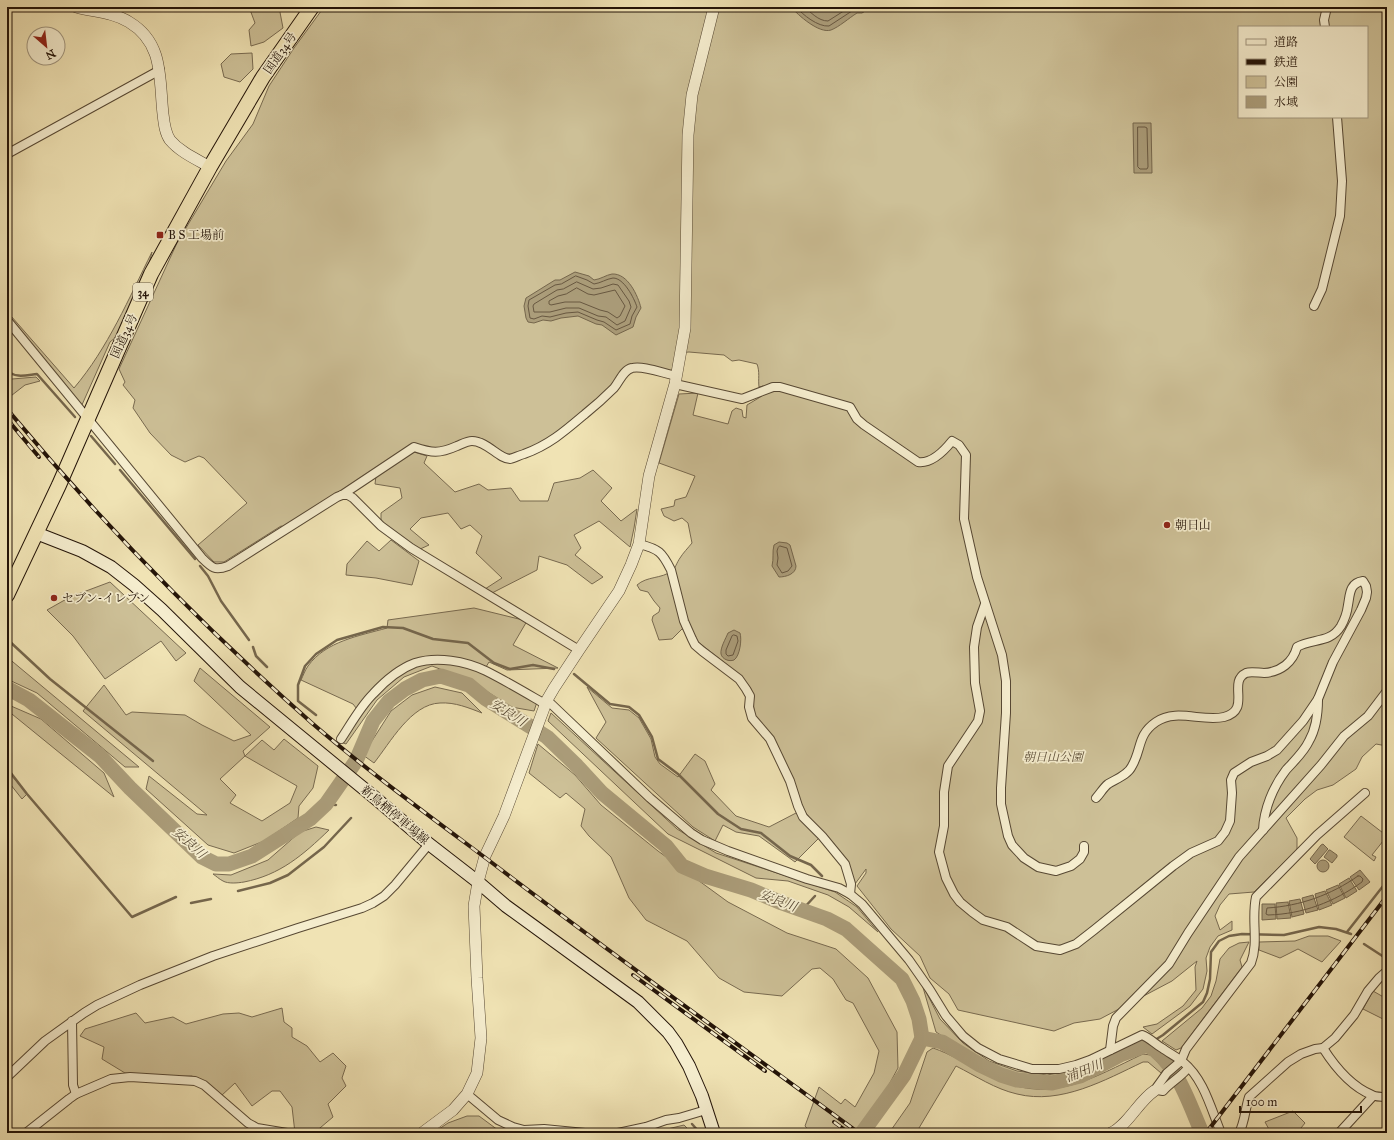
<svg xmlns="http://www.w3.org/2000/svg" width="1394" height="1140" viewBox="0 0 1394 1140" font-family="'IM FELL Great Primer','Noto Serif JP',serif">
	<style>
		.green { fill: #cdc097; stroke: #786a50; fill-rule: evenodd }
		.water { fill: #ab9d7a; stroke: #75664c }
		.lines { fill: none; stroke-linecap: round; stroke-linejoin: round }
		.shore { stroke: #685841; stroke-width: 1 }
		.stream { stroke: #75664c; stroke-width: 2.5 }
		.river { stroke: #ab9d7a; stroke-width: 15 }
		.minor-casing { stroke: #574833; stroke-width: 10 }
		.tertiary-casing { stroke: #574833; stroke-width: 12 }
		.secondary-casing { stroke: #241408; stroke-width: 14 }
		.trunk-casing { stroke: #241408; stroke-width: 16 }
		.minor { stroke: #f5edce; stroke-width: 8 }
		.tertiary { stroke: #f5edce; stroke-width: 11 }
		.secondary { stroke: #f5edce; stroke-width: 12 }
		.trunk { stroke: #f0e3b4; stroke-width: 14 }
		.rail-casing { stroke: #241408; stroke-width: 4 }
		.rail { stroke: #f5edce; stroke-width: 2.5; stroke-dasharray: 8; stroke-linecap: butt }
		.poi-dot { fill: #8f2418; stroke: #f5edce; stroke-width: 1.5 }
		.labels { text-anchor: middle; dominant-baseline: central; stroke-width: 3.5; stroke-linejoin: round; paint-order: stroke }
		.shield { fill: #f5edce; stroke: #635543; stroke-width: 1 }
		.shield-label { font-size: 11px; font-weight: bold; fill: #241408 }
		.street-label { font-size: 12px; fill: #241408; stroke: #f5edce }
		.poi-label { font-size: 12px; fill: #241408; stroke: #f5edce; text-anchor: start }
		.park-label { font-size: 12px; font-style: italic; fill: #5f503a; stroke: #f5edce }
		.water-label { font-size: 13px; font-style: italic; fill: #5a4b36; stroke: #f5edce }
	</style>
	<rect width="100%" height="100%" fill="#f0e3b4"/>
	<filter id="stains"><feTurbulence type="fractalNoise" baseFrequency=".005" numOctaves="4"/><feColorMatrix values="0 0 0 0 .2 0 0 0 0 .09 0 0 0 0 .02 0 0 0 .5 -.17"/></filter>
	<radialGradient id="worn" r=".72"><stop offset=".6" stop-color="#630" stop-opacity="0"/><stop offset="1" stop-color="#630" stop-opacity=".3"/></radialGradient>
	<g class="green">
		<polygon points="249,7 279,7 283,28 264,42 251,46 249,30 255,23"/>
		<path d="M324 7H1387V746L1376 744 1362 757 1356 769 1333 785 1317 790 1305 799 1286 818 1297 838V849L1254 892 1229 894 1220 905 1215 916 1220 930 1232 921V930L1218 936 1210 947 1206 958 1207 971 1203 989 1190 1006 1152 1034 1143 1027 1157 1024 1183 1006 1196 990 1195 967 1197 961 1172 981 1100 1019 1074 1023 1054 1031 958 1010 949 994 930 978 920 956 891 929 857 886 866 873V869L855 884 848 865 805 812 798 795 756 719C752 709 755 698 751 689 745 677 709 651 697 641L694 634 682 629 672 639 659 640 652 620 653 616 659 612 660 608 654 601 648 592 640 590 637 585C647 576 661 579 672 571 675 569 677 562 680 558 683 553 688 548 692 543L688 523 682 518 674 521 664 516 661 509 674 506 675 500 686 497 695 476 659 463 679 394 698 393 693 415 728 424 732 411 736 408 742 410 743 417 746 418 747 405 762 396 764 386 759 387C758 379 760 372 757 364L739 360 732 361 724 355 689 352 676 353 672 371 645 366H626L615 384 551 438 527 451 514 454H506L483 439 473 437 440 451 415 445 285 527 281 526 224 562H214L198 545 247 503 204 458 199 456 185 462 171 455 150 433 133 408 135 400 123 385 125 382 119 369 177 243 226 161 253 124 269 86 294 48ZM1239 27H1367V117H1239Z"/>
		<polygon points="252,53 253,69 240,82 224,77 221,64 231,54"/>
		<path d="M152 252 148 268 116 337 110 342 81 407 7 317V313L11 316 74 388C108 348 129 298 152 252Z"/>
		<polygon points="7,374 12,379 36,377 40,381 25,385 7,399"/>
		<polygon points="414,452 427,456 424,463 455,492 479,484 488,490 511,488 520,501 548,501 554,483 580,478 593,470 612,488 601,501 621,521 637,509 634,528 630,547 599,521 574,535 581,548 575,555 603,577 592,584 567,565 539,556 537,570 492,593 485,589 502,578 476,553 482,536 470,525 461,529 448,513 421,518 410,529 429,545 418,550 381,521 381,513 402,498 400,488 375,484 376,476"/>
		<polygon points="391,540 419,561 412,585 376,578 346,575 347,564 367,541 379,551"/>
		<polygon points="110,582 186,653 176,661 161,641 105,679 73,636 47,610 70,597"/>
		<path d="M474 608 527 621 513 645 558 668 507 670 489 662 483 672 537 702 534 711 511 707 471 681 432 666 404 677 377 700 346 744 341 742 360 713 353 704 301 680C303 676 305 670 308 666 326 641 359 636 387 628L388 620Z"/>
		<polygon points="7,657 139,767 125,767 37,693 7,679"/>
		<path d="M200 668 270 727 243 751 245 756 262 740 274 750 284 739 318 766 313 788 299 806 298 818 264 841 234 853 208 845 146 789 149 776 197 814 207 815 83 711 104 685 126 715 132 712 185 715 202 725 234 741 251 735 194 681ZM245 756 297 786 290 803 262 821 230 803 236 795 220 779Z"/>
		<path d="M435 687 462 693 482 713C469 708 455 702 440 703 411 704 390 743 374 763L363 755 391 711 412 695Z"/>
		<polygon points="587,687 612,708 629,710 639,718 651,739 655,757 660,764 678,777 695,754 705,761 715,784 711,790 736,816 769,827 796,813 819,838 795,862 759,836 736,832 723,825 715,841 693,827 596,738 606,722"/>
		<polygon points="7,702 11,706 41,719 104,773 114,797 7,710"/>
		<polygon points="551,713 677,829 716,853 835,892 857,907 878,932 849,907 828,895 788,881 756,878 668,834 548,721"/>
		<polygon points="538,744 575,775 601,805 658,851 728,902 787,933 836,949 868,978 897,1032 898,1068 873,1114 855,1133 811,1133 805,1126 819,1087 841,1104 845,1099 855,1107 874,1073 879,1051 853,1003 846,1000 833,979 820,968 812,969 782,996 744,992 719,978 687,941 646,920 629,898 611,857 589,836 581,826 585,809 566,793 560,798 529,773"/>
		<polygon points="7,770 27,794 22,799 7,780"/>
		<polygon points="1361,816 1387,836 1372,855 1376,857 1374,861 1344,837"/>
		<path d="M316 827 329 830C303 855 280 875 244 882 238 883 228 884 223 881 219 879 216 876 213 874L231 875 268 860 300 832Z"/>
		<polygon points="1309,936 1328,936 1341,941 1322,962 1298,949 1280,958 1259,950 1259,942 1295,941"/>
		<polygon points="1249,942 1240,960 1242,967 1181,1048 1176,1050 1162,1041 1202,1008 1211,996 1216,981 1220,959 1229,948 1239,943"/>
		<polygon points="922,984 940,1019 963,1043 989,1061 1017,1071 1047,1075 1070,1071 1101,1059 1143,1039 1148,1043 1130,1047 1077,1074 1050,1080 1013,1075 973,1056 936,1032"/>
		<polygon points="1373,991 1387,999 1387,1021 1363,1009"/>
		<polygon points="282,1008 284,1022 292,1028 292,1037 307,1046 320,1062 333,1053 346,1066 342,1078 346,1086 328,1104 333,1117 314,1133 295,1133 292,1107 280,1091 272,1091 252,1106 235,1083 221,1096 192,1076 161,1077 125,1073 102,1059 104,1047 80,1036 85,1029 136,1013 145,1023 173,1017 186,1024 223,1014 239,1013 252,1017"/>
		<path d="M933 1048C942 1051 950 1055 958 1059 971 1066 983 1074 996 1079 1053 1104 1092 1078 1143 1054L1151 1055 1164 1069 1161 1073 1148 1062H1143C1105 1080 1061 1105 1017 1094 995 1089 976 1076 956 1066L916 1133H889L910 1103 927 1052Z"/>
		<polygon points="1293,1111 1305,1123 1297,1133 1271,1133 1265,1122"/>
		<polygon points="467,1116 479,1116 502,1133 433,1133 448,1123"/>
		<polygon points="684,1125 692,1133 651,1133"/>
	</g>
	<g class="water">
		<path d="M791 7H872L862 13H857C849 18 839 27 831 30 819 34 798 15 791 7Z"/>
		<polygon points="1133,123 1151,123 1152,173 1134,173"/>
		<path d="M575 272 589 276 594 280C601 279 606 275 612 274 628 273 638 296 641 308L636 317 633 327 616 335 602 325 596 324 578 316 561 318 551 321 543 320 534 323 528 322 526 318 524 306 526 298 555 280H560Z"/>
		<path d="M779 542 787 543 790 545 796 566C796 574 786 577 779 577L772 566C774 558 772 552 774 545Z"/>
		<path d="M734 630 740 633C742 639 740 656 734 660 729 662 722 659 721 654 720 648 726 638 728 633Z"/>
		<polygon points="1323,844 1328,849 1315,864 1310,859 1321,845"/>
		<polygon points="1329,850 1330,850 1337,855 1337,857 1332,863 1324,857"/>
		<circle cx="1323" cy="866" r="6"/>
		<polygon points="1360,870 1370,882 1359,890 1350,877"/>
		<polygon points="1349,878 1357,891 1346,898 1339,884"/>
		<polygon points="1338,885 1345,898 1333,904 1326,890"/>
		<polygon points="1325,891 1332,905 1319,910 1315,894"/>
		<polygon points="1313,895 1318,910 1306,913 1302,898"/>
		<polygon points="1300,899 1304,914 1292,917 1289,901"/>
		<polygon points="1288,902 1291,918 1277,919 1276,903"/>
		<polygon points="1262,904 1275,904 1276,919 1262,920"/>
	</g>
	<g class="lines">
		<g class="shore">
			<path d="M796 7C803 15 818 27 829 26L855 9 865 7"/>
			<path d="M804 7C811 12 818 21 828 21L850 7"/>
			<polygon points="1138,127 1145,127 1147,128 1148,167 1147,169 1140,169 1138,167"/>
			<path d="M576 276 587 280 594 284C601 283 606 279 613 278 624 278 634 298 637 307L632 316 630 324 616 330 604 322 597 320 578 312 566 313 550 317 542 316 534 319 530 318 528 306 529 300 555 285 561 284Z"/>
			<polygon points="577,282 593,289 601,288 613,284 618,285 629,301 631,307 625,321 617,325 606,317 598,316 579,308 566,308 550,312 534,312 533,306 534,304 557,290 563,289"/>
			<polygon points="577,288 588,294 594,295 615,290 625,306 620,316 617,318 608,312 600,310 580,302 565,302 551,305 549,304 549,301 558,296 566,294"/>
			<polygon points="780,546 787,548 792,566 788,571 782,573 777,565 778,558 777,551 778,548"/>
			<polygon points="734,635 737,636 738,641 733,655 728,656 726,654 726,650 732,636"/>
			<path d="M1358 876H1360L1363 879 1362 882C1334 902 1303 914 1268 915L1266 914 1267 908C1300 906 1331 895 1358 876Z"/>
		</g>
		<g class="stream">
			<path d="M7 370C15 379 27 375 37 374L75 417"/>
			<polyline points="91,436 115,464"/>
			<polyline points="120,470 195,559"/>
			<polyline points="200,566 208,576 221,601 249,640"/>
			<polyline points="7,639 50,679 153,761"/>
			<polyline points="253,647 256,656 267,667"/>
			<polyline points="574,674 610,704 629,707 639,715 652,737 658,759 678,774 718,814 741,829 761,833 790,856 811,865 822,876"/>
			<polyline points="316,715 298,701 298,685 305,666 316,654 337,640 383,627 403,628 433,639 468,643 494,663 510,669 533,665 554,669"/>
			<polyline points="7,768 27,794 132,917 176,897"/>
			<polyline points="326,804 336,805"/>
			<polyline points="238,891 270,883 288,875 324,847 351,818"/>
			<polyline points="191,903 211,899"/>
			<polyline points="802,910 815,896"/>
			<polyline points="1347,932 1387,881"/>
			<polyline points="1364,944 1387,959"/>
			<polyline points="1147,1045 1163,1035 1203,1002 1207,993 1210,979 1211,952 1219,941 1229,936 1242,934 1284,935 1319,927 1336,929 1351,934"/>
			<polyline points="692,1124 700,1133"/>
		</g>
		<g class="river">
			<polyline points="7,688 29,700 100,756 130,788 202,857 216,864 229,864 252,856 310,819 326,804 356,761 373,721 389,701 405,689 422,680 441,676 469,685 486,699 547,737 577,766 602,793 666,846 682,866 705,876 751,890 782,903 827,919 846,929 902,979 913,1001 919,1019 922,1038 904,1075 862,1133"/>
			<path d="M922 1038 942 1042 980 1065 1001 1075 1017 1080 1052 1083 1080 1076 1120 1055 1147 1045C1176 1060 1190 1106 1202 1133"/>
		</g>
		<g class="minor-casing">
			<g id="minor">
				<polyline points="1325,27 1324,20 1327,7"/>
				<polyline points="7,154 160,70"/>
				<polyline points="1314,306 1322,289 1340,216 1342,181 1337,117"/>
				<path d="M7 320 202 558C212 568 215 571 228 566L337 497 342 495 414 447C432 453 439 454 457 446 462 444 467 441 472 441 487 441 499 459 510 459 514 458 520 455 524 454 549 445 565 431 585 414 595 406 605 397 614 388 620 381 623 370 632 368 643 365 665 374 677 376"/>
				<path d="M675 384 742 399 773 387H780L850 407 857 419 864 425 918 462C932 464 944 451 952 441L959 445 966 455 964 519 977 577 1002 655 1006 681V713L1001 788V804L1008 836 1012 845 1024 858 1038 867 1056 871 1071 866 1080 859 1084 852V846"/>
				<polyline points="342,495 348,495 353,498 381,526 411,548 579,650"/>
				<path d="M639 544C659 549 662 552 671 570L684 621 692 639 695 645 702 651 739 679 746 689 750 696 749 707 752 718 770 739 790 781 798 806 803 817 822 836 845 864 851 884 850 894"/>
				<path d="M985 604 977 627 974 647 975 683 980 711 978 721 948 766 944 792V826L939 852 946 878 954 894 960 902 972 912 983 920 1007 927 1036 946 1060 950 1076 944 1094 930 1173 866 1191 853 1218 841 1225 832 1230 821 1232 793 1231 780 1234 773 1251 762 1267 756 1277 750 1303 721 1318 699 1333 662 1361 610 1366 598 1367 592 1366 586 1363 581C1349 583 1350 595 1348 605 1347 613 1345 619 1341 626 1330 644 1312 638 1297 647 1293 662 1281 672 1264 673 1259 673 1251 671 1246 673 1227 682 1252 710 1224 717 1202 722 1176 708 1156 722 1137 735 1142 749 1132 766 1128 775 1116 779 1108 784 1103 788 1100 794 1096 798"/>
				<path d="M547 700 650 798 691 833 702 840 728 851 807 879 839 888 850 894 862 904 909 960 930 990 946 1016 963 1036 978 1048 999 1059 1032 1069H1059L1076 1065 1090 1060 1142 1035C1150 1038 1155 1044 1162 1048 1169 1053 1177 1057 1183 1062 1204 1079 1211 1109 1221 1133"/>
				<path d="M341 739C351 724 360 707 373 694 384 682 399 669 415 663 437 656 465 661 486 671 506 681 526 693 545 704"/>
				<path d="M1263 830C1264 809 1273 787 1286 770 1294 761 1304 752 1309 741 1316 729 1318 713 1318 699"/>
				<polyline points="72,1021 73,1085 76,1094"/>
				<path d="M1323 1048C1335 1067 1350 1086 1372 1095 1376 1097 1382 1097 1387 1097"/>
				<polyline points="1110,1050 1113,1026 1116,1018 1169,964 1188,933 1239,857 1321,765 1344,736 1368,716 1387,691"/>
				<path d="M1188 1068C1181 1077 1171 1082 1163 1091L1157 1090 1154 1091 1167 1073 1181 1061 1186 1049 1251 963C1259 942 1251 919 1256 897L1317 835 1365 793"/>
				<polyline points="7,1077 45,1041 84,1013 97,1005 140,985 213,956 298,928 362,908 373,903 384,896 395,885 429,844"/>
				<polyline points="467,1094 498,1120 513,1127 524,1130 544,1129 585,1133"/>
				<polyline points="26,1133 69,1099 76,1094 111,1079 130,1077 195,1081 204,1085 248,1123 257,1128 287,1133"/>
				<polyline points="618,1133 646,1127 666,1120 679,1118 706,1110"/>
				<path d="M1239 1133C1245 1122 1245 1109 1249 1097L1288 1062 1301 1054 1315 1049 1323 1048 1335 1038 1354 1015 1368 991 1379 978 1387 971"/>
				<polyline points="1339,1133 1373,1096"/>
			</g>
		</g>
		<g class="tertiary-casing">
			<g id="tertiary">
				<path d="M76 7C93 12 113 12 129 22 164 43 159 78 163 114 164 123 165 133 170 140 180 152 196 159 210 167"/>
				<polyline points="422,1133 453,1110 467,1094 477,1073 481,1038 477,978 474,906 478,882 485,856 504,816 547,700 554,688 579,650 619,591 631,565 639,544 649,476 675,384 685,328 688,135 692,95 714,7"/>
				<path d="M1111 1133C1128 1125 1138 1102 1154 1091"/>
			</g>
		</g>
		<g class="secondary-casing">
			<polyline id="secondary" points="36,533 82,551 111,567 134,585 162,610 240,687 374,797 429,844 478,882 506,906 638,1002 668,1032 676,1043 689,1066 702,1096 714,1133"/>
		</g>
		<g class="trunk-casing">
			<polyline id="trunk" points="7,595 59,485 151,274 210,167 263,77 312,7"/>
		</g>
		<use href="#minor" class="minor"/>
		<use href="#tertiary" class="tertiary"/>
		<use href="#secondary" class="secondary"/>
		<use href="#trunk" class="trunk"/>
		<g class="rail-casing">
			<g id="rail">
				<path d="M7 409C101 522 203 627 313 724 369 772 428 815 487 859 609 952 735 1042 859 1133"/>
				<polyline points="7,419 39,457"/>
				<polyline points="633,975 765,1071"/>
				<polyline points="834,1122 849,1133"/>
				<polyline points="1206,1133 1387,896"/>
			</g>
		</g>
		<use href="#rail" class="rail"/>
	</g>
	<g class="poi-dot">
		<rect x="156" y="231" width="8" height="8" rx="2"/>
		<circle cx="1167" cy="525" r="4"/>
		<circle cx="54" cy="598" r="4"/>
	</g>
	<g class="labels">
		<rect class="shield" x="133" y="283" width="20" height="18" rx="3"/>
		<g class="shield-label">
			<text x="143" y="292">34</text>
		</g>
		<g class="street-label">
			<text transform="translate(280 53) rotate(-55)">国道34号</text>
			<text transform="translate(124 336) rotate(-66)">国道34号</text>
			<text transform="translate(395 815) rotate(40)">新鳥栖停車場線</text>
		</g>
		<g class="poi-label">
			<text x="168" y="235">B S 工場前</text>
			<text x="1175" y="525">朝日山</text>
			<text x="62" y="598">セブン-イレブン</text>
		</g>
		<g class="park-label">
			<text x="1053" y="757">朝日山公園</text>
		</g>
		<g class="water-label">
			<text transform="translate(508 713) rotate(32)">安良川</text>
			<text transform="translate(189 843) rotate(42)">安良川</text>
			<text transform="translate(778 901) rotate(20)">安良川</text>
			<text transform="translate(1084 1071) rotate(-22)">浦田川</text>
		</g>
	</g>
	<rect width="1394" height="1140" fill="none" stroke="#f0e3b4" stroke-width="24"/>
	<rect x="8" y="8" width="1378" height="1124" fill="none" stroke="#241408" stroke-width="2"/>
	<rect x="12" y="12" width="1370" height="1116" fill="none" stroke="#241408"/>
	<rect x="1238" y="26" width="130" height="92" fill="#f5edce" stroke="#a1967f"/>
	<rect x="1246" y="39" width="20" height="6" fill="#f5edce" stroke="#a1967f"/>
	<text x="1274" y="46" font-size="12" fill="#241408">道路</text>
	<rect x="1246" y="59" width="20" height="6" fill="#241408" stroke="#a1967f"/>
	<text x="1274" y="66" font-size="12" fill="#241408">鉄道</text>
	<rect x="1246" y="76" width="20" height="12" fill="#cdc097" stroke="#a1967f"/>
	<text x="1274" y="86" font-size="12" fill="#241408">公園</text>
	<rect x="1246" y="96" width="20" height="12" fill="#ab9d7a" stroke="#a1967f"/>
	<text x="1274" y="106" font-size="12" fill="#241408">水域</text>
	<g transform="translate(46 46) rotate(152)"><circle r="19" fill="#f5edce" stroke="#a1967f"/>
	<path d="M0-3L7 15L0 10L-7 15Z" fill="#8f2418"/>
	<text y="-6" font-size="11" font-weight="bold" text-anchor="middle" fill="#241408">N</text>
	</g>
	<path d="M1240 1106v6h121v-6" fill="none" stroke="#241408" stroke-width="2"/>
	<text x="1246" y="1106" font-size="12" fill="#241408" stroke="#f5edce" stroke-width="3" paint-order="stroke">100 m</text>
	<rect width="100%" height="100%" filter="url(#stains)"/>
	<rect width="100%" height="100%" fill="url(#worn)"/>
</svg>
